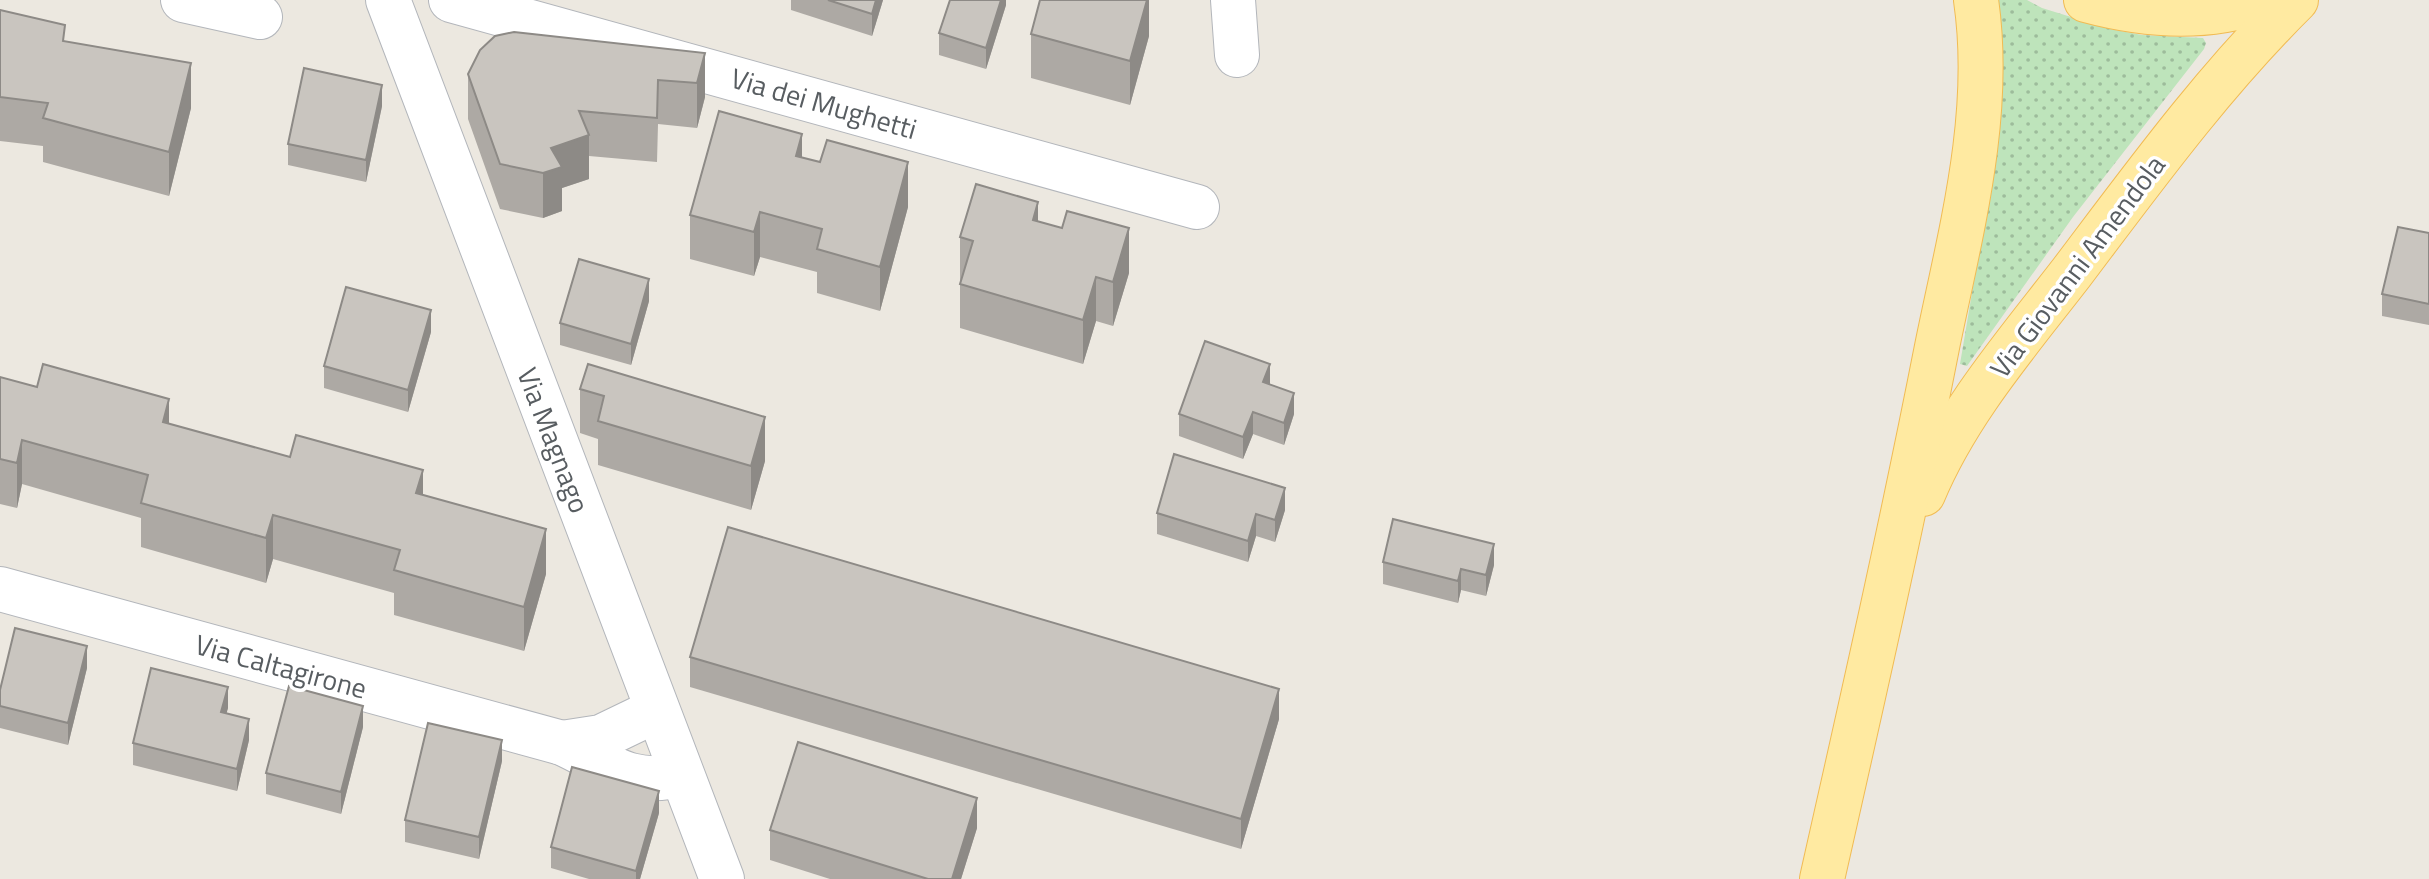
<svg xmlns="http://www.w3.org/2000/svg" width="2429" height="879" viewBox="0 0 2429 879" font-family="'Titillium Web',sans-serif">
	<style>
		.grass { fill: url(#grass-dots) }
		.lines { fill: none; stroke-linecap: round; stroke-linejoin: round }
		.minor-casing { stroke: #b3b6bb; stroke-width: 46 }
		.major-casing { stroke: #f1bb53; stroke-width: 46 }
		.minor { stroke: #fff; stroke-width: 44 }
		.major { stroke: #ffeaa1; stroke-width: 44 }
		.wall { fill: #ada9a4 }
		.shaded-wall { fill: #8d8a86 }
		.building { fill: #c9c5bf; stroke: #8d8a86; stroke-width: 2 }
		.labels { text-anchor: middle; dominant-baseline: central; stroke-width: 7; stroke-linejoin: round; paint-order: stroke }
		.street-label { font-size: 28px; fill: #585d61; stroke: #fff }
	</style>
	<defs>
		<pattern id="grass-dots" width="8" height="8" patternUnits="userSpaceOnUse" patternTransform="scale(2)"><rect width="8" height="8" fill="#bee4bb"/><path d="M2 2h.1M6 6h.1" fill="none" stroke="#9dbc9b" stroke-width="1.8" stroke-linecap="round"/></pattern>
	</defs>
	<rect width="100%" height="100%" fill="#ece8e0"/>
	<polygon class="grass" points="1995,0 2027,0 2042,8 2110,29 2142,35 2203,38 2206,43 2204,49 2073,217 1967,366 1960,364 1988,198"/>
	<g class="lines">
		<g class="minor-casing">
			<g id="minor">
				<polyline points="183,0 260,17"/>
				<polyline points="388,0 722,879"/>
				<polyline points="451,0 1197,207"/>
				<polyline points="1233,0 1237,55"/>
				<path d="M0 589 562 743C604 762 633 789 681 774"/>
				<polyline points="562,743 601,737 657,710"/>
			</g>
		</g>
		<g class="major-casing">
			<g id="major">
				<path d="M2086 0C2145 16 2205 21 2263 0"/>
				<path d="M1923 494C1957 412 2018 342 2072 272 2143 178 2212 83 2296 0"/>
				<path d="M1822 879C1862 702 1902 525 1937 347 1960 234 1993 116 1976 0"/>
			</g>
		</g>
		<use href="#minor" class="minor"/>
		<use href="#major" class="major"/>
	</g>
	<g class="wall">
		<polygon points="791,0 883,0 872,36 791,10"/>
		<polygon points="1006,0 1006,5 986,69 939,55 939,33"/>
		<polygon points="1149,0 1149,36 1130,105 1031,78 1031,34"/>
		<polygon points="0,10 65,41 191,108 169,196 43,162 43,146 0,141"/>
		<polygon points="705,53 705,97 697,128 658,124 657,162 589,156 589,179 562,188 562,211 543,218 500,209 468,119 468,74"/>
		<polygon points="382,106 366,182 288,165 288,144"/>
		<polygon points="802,157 908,207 880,311 817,293 817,272 760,257 754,276 690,259 690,215"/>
		<polygon points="1038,221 1129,273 1113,326 1096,321 1083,364 960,328 960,237"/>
		<polygon points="2429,233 2429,325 2382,316 2382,294"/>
		<polygon points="649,301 631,365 560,345 560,323"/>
		<polygon points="431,332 408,412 324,388 324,366"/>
		<polygon points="588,364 765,461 751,510 598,465 598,439 580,433 580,389"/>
		<polygon points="0,377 423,495 546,574 524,651 394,615 394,593 273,559 266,583 141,547 141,518 22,484 17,508 0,504"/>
		<polygon points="1270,384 1294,414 1284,445 1253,434 1243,459 1179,436 1179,414"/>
		<polygon points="1285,510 1275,542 1256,536 1248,562 1157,534 1157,513"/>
		<polygon points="1383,562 1494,565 1486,596 1461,590 1458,603 1383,584"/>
		<polygon points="690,657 1279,719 1241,849 690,687"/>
		<polygon points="87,668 68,745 0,728 0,690"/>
		<polygon points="228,708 226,713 249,740 237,791 133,765 133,743"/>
		<polygon points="363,727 341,814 266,794 266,773"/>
		<polygon points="502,761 479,859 405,842 405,820"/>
		<polygon points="659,813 640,879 589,879 551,868 551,847"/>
		<polygon points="977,828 961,879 830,879 770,860 770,830"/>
	</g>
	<g class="shaded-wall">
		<polygon points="876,0 883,0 872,36 872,14"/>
		<polygon points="1001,0 1006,0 1006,5 986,69 986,48"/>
		<polygon points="1147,0 1149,0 1149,36 1130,105 1130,61"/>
		<polygon points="705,53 705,97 697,128 697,83"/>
		<polygon points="191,63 191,108 169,196 169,152"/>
		<polygon points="382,85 382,106 366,182 366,160"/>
		<polygon points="802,134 802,178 796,156"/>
		<polygon points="589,135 589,179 562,188 562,211 543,218 543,173 551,148"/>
		<polygon points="908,162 908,207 880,311 880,267"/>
		<polygon points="1038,202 1038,247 1033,220"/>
		<polygon points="760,212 760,257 754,276 754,232"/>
		<polygon points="1129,228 1129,273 1113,326 1113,282"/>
		<polygon points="1096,277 1096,321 1083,364 1083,320"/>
		<polygon points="649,279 649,301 631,365 631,344"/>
		<polygon points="431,310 431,332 408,412 408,390"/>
		<polygon points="1270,364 1270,386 1263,382"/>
		<polygon points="1294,393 1294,414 1284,445 1284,423"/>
		<polygon points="169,399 169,444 163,422"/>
		<polygon points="1253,412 1253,434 1243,459 1243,437"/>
		<polygon points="765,417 765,461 751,510 751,466"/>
		<polygon points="22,440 22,484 17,508 17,463"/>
		<polygon points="423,470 423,515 416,493"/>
		<polygon points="1285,488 1285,510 1275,542 1275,520"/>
		<polygon points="1256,514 1256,536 1248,562 1248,541"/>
		<polygon points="273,515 273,559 266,583 266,538"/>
		<polygon points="546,529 546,574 524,651 524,607"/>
		<polygon points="1494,544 1494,565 1486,596 1486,575"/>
		<polygon points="1461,569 1461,590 1458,603 1458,581"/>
		<polygon points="87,646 87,668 68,745 68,723"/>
		<polygon points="228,687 228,708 221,734 221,712"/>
		<polygon points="1279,689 1279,719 1241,849 1241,819"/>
		<polygon points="363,706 363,727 341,814 341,792"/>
		<polygon points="249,719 249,740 237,791 237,769"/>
		<polygon points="502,740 502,761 479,859 479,837"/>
		<polygon points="659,791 659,813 640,879 636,879 636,871"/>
		<polygon points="977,798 977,828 961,879 952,879"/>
	</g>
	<g class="building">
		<polygon points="828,0 876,0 872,14"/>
		<polygon points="950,0 1001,0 986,48 939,33"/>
		<polygon points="1040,0 1147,0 1130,61 1031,34"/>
		<polygon points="0,10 65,25 63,41 191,63 169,152 43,118 48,103 0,97"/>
		<polygon points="514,32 705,53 697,83 658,80 657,118 579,111 589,135 551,148 562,167 543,173 500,164 468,74 480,50 495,36"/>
		<polygon points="304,68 382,85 366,160 288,144"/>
		<polygon points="719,111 802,134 796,156 820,162 827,140 908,162 880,267 817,249 822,229 760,212 754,232 690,215"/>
		<polygon points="976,184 1038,202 1033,220 1062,228 1067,211 1129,228 1113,282 1096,277 1083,320 960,284 973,241 960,237"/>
		<polygon points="2398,227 2429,233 2429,304 2382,294"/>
		<polygon points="579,259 649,279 631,344 560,323"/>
		<polygon points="346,287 431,310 408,390 324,366"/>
		<polygon points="1205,341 1270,364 1263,382 1294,393 1284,423 1253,412 1243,437 1179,414"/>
		<polygon points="43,364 169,399 163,422 290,457 296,435 423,470 416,493 546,529 524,607 394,570 400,550 273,515 266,538 141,503 148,475 22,440 17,463 0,459 0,377 37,387"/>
		<polygon points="588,364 765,417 751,466 598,421 604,396 580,389"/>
		<polygon points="1174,454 1285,488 1275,520 1256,514 1248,541 1157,513"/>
		<polygon points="1393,519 1494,544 1486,575 1461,569 1458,581 1383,562"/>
		<polygon points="728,527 1279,689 1241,819 690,657"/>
		<polygon points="15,628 87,646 68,723 0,706 0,690"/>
		<polygon points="151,668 228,687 221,712 249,719 237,769 133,743"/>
		<polygon points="289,686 363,706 341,792 266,773"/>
		<polygon points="428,723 502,740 479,837 405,820"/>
		<polygon points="798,742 977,798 952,879 928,879 770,830"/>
		<polygon points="572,767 659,791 636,871 551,847"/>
	</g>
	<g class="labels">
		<g class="street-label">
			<text transform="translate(824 103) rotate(16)">Via dei Mughetti</text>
			<text transform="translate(2077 266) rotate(-53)">Via Giovanni Amendola</text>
			<text transform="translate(554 440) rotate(69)">Via Magnago</text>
			<text transform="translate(281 666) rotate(15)">Via Caltagirone</text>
		</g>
	</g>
</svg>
